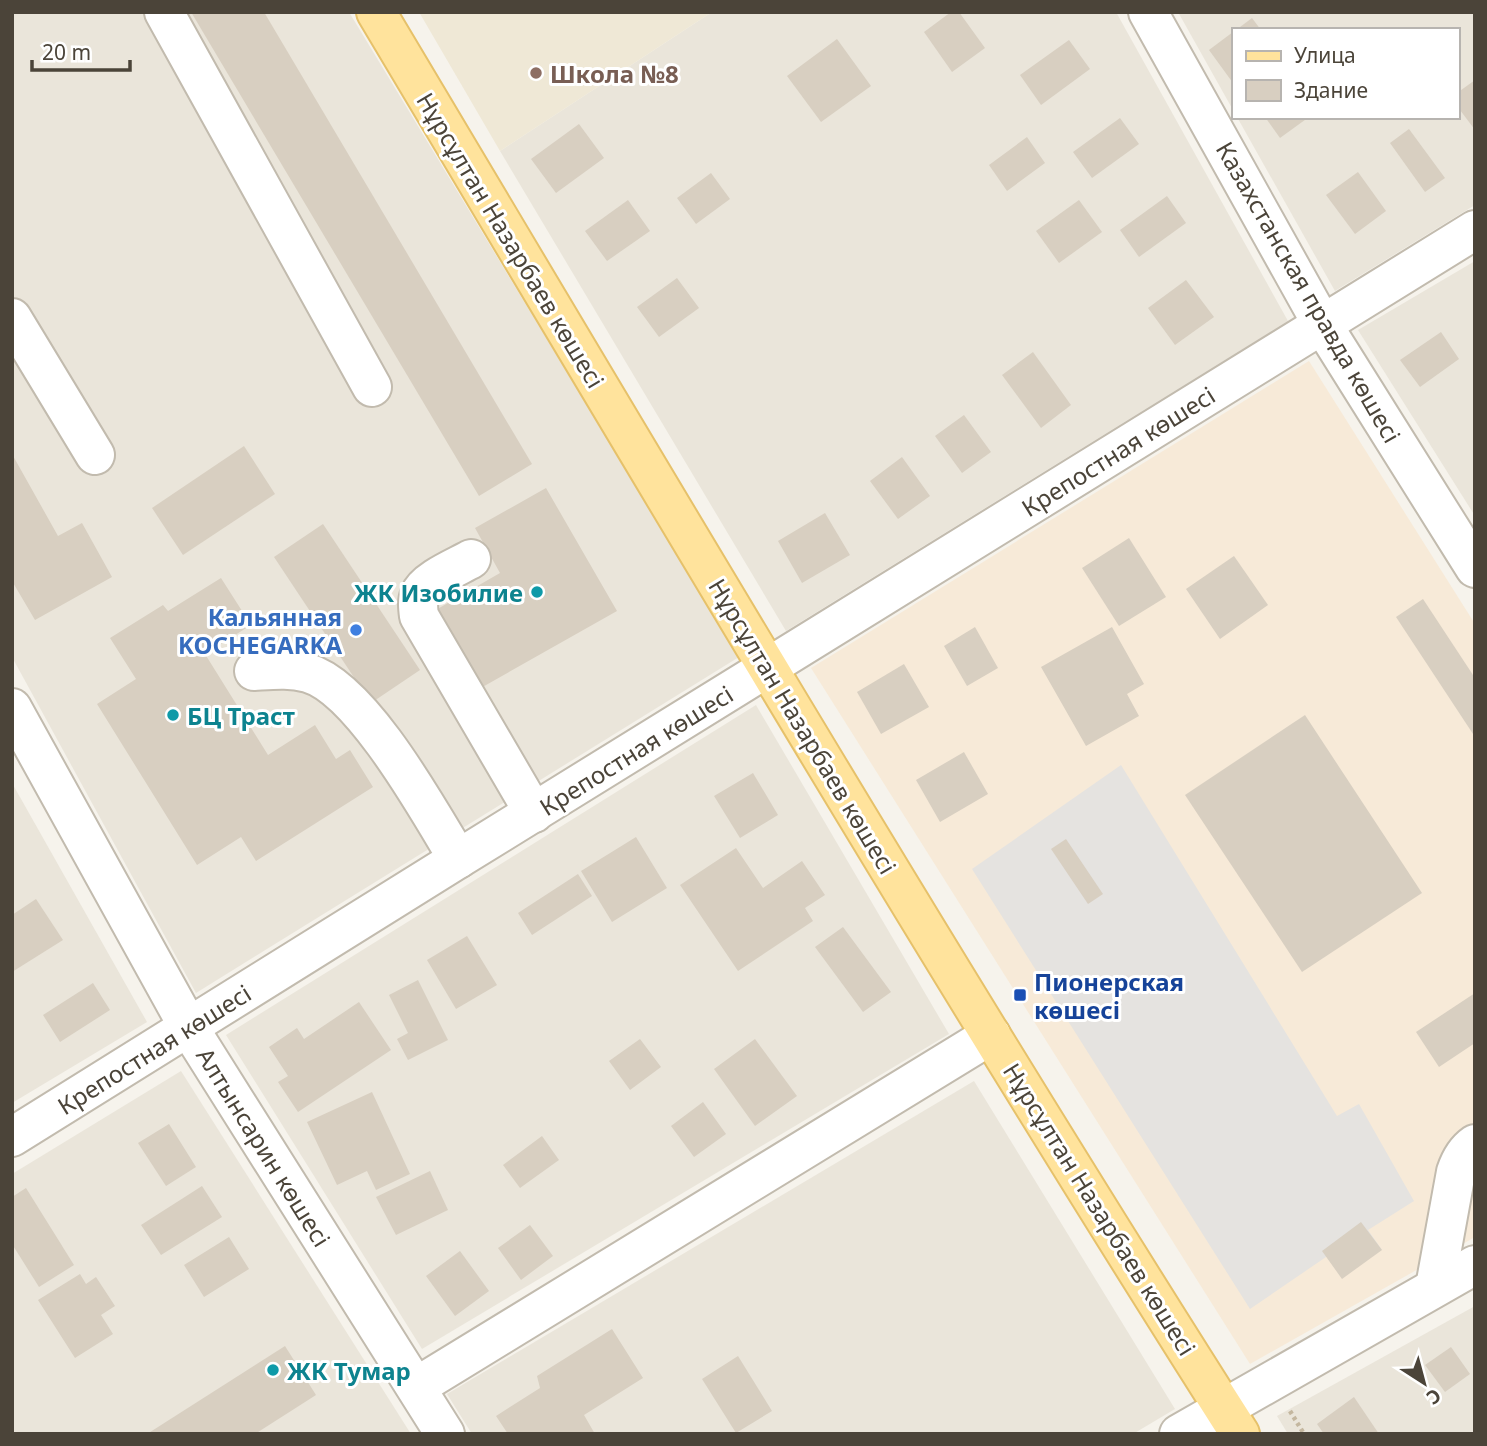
<svg xmlns="http://www.w3.org/2000/svg" width="1487" height="1446" viewBox="0 0 1487 1446" font-family="'Noto Sans',sans-serif">
	<style>
		.residential { fill: #eae5da }
		.commercial { fill: #f7ead8 }
		.education { fill: #efe8d6 }
		.parking { fill: #e5e3e0 }
		.building { fill: #d8cfc1 }
		.lines { fill: none; stroke-linecap: round; stroke-linejoin: round }
		.minor-casing { stroke: #c2bbae; stroke-width: 42 }
		.major-casing { stroke: #e6c16a; stroke-width: 42 }
		.path { stroke: #c4b79f; stroke-width: 4.5; stroke-dasharray: 3.5 3.5; stroke-linecap: butt }
		.minor { stroke: #fff; stroke-width: 38 }
		.major { stroke: #ffe39c; stroke-width: 38 }
		.education-dot { fill: #8d6e63; stroke: #fff; stroke-width: 2.5 }
		.culture-dot { fill: #0f9aa8; stroke: #fff; stroke-width: 2.5 }
		.shop-dot { fill: #3f7fe0; stroke: #fff; stroke-width: 2.5 }
		.transit-dot { fill: #1a4fb4; stroke: #fff; stroke-width: 2.5 }
		.labels { text-anchor: middle; dominant-baseline: central; stroke-width: 6; stroke-linejoin: round; paint-order: stroke }
		.education-label { font-size: 24px; font-weight: bold; fill: #785e54; stroke: #fff; text-anchor: start }
		.street-label { font-size: 24px; fill: #4b4439; stroke: #fff }
		.culture-label { font-size: 24px; font-weight: bold; fill: #0d838f; stroke: #fff; text-anchor: start }
		.shop-label { font-size: 24px; font-weight: bold; fill: #366cbe; stroke: #fff; text-anchor: end }
		.transit-label { font-size: 24px; font-weight: bold; fill: #164399; stroke: #fff; text-anchor: start }
	</style>
	<rect width="100%" height="100%" fill="#f6f3ec"/>
	<g class="residential">
		<polygon points="12,12 349,12 739,657 196,993 12,657"/>
		<polygon points="712,12 1116,12 1288,321 786,631 500,151"/>
		<polygon points="1178,12 1475,12 1475,205 1335,291 1237,117 1457,117 1457,30 1233,30 1233,110"/>
		<polygon points="1475,261 1475,516 1358,330"/>
		<polygon points="756,705 949,1034 422,1349 226,1035"/>
		<polygon points="12,783 147,1022 12,1103"/>
		<polygon points="181,1071 411,1434 12,1434 12,1174"/>
		<polygon points="974,1081 1175,1409 1133,1434 472,1434 447,1394"/>
		<polygon points="1475,1306 1475,1434 1288,1434 1277,1416"/>
	</g>
	<polygon class="commercial" points="1309,361 1475,624 1475,1237 1250,1364 811,668"/>
	<polygon class="education" points="419,12 712,12 500,151"/>
	<polygon class="parking" points="1121,765 1337,1116 1359,1104 1414,1201 1368,1230 1382,1250 1326,1257 1250,1309 972,869"/>
	<g class="building">
		<polygon points="191,12 264,12 532,464 479,496"/>
		<polygon points="951,12 959,12 985,48 952,72 924,32"/>
		<polygon points="1252,18 1261,30 1236,30"/>
		<polygon points="1233,32 1233,83 1209,50"/>
		<polygon points="837,39 871,86 821,122 787,76"/>
		<polygon points="1069,40 1090,69 1041,105 1020,75"/>
		<polygon points="1475,80 1475,130 1457,106 1457,93"/>
		<polygon points="1265,117 1309,117 1280,138"/>
		<polygon points="1120,118 1139,144 1092,178 1073,152"/>
		<polygon points="579,124 604,158 556,193 531,159"/>
		<polygon points="1409,129 1445,178 1425,192 1390,143"/>
		<polygon points="1027,137 1045,163 1007,191 989,165"/>
		<polygon points="1358,172 1386,211 1355,234 1326,195"/>
		<polygon points="711,173 730,199 696,224 677,198"/>
		<polygon points="1167,196 1186,223 1139,257 1120,230"/>
		<polygon points="628,200 650,231 607,261 585,231"/>
		<polygon points="1079,200 1102,232 1059,263 1036,231"/>
		<polygon points="677,278 699,308 659,337 637,307"/>
		<polygon points="1186,280 1214,317 1175,345 1148,308"/>
		<polygon points="1441,332 1459,359 1420,387 1400,360"/>
		<polygon points="1033,352 1071,405 1041,428 1002,375"/>
		<polygon points="964,415 991,452 962,473 935,436"/>
		<polygon points="244,446 275,494 183,555 152,508"/>
		<polygon points="12,454 58,536 82,523 112,577 35,620 12,581"/>
		<polygon points="902,457 930,496 898,519 870,481"/>
		<polygon points="546,488 617,611 479,689 434,611 500,573 475,528"/>
		<polygon points="825,513 850,555 802,583 778,541"/>
		<polygon points="323,524 420,670 371,703 274,557"/>
		<polygon points="1129,538 1166,597 1119,626 1082,568"/>
		<polygon points="1234,556 1268,605 1220,639 1186,589"/>
		<polygon points="221,578 251,625 205,654 268,755 315,725 336,759 350,750 373,787 256,861 241,837 197,865 97,704 136,679 110,638 163,605 168,611"/>
		<polygon points="1423,599 1475,678 1475,737 1396,617"/>
		<polygon points="975,627 998,668 967,686 944,646"/>
		<polygon points="1112,627 1144,684 1127,694 1139,716 1086,746 1041,667"/>
		<polygon points="904,664 929,707 881,734 857,692"/>
		<polygon points="1305,715 1422,893 1302,972 1185,795"/>
		<polygon points="964,752 988,794 940,822 916,780"/>
		<polygon points="753,773 778,815 740,838 714,796"/>
		<polygon points="636,837 667,888 612,922 581,871"/>
		<polygon points="1066,839 1103,894 1088,904 1051,849"/>
		<polygon points="736,848 763,888 802,861 825,895 805,908 813,921 738,971 680,885"/>
		<polygon points="578,874 592,896 532,935 518,913"/>
		<polygon points="36,899 63,940 12,972 12,915"/>
		<polygon points="843,927 891,992 863,1012 815,947"/>
		<polygon points="467,936 497,985 456,1009 427,960"/>
		<polygon points="418,980 448,1040 408,1060 397,1039 408,1033 389,995"/>
		<polygon points="93,983 110,1010 60,1042 43,1015"/>
		<polygon points="1475,993 1475,1043 1439,1067 1416,1032"/>
		<polygon points="359,1002 391,1050 298,1112 278,1082 288,1076 269,1047 297,1028 304,1039"/>
		<polygon points="640,1039 661,1067 630,1090 609,1061"/>
		<polygon points="755,1039 797,1096 755,1126 714,1069"/>
		<polygon points="372,1092 410,1174 376,1190 367,1171 337,1185 307,1122"/>
		<polygon points="703,1102 726,1134 694,1157 671,1126"/>
		<polygon points="169,1124 196,1167 166,1186 138,1143"/>
		<polygon points="542,1136 559,1160 520,1188 503,1165"/>
		<polygon points="430,1171 448,1210 396,1235 376,1197"/>
		<polygon points="202,1186 222,1217 161,1255 141,1225"/>
		<polygon points="26,1188 74,1265 39,1287 12,1244 12,1197"/>
		<polygon points="1361,1222 1382,1250 1342,1279 1322,1251"/>
		<polygon points="530,1225 553,1256 521,1280 498,1248"/>
		<polygon points="229,1237 249,1269 204,1297 184,1265"/>
		<polygon points="460,1251 489,1291 455,1316 426,1276"/>
		<polygon points="80,1274 86,1284 96,1277 115,1306 101,1315 113,1334 75,1358 38,1300"/>
		<polygon points="612,1329 643,1378 584,1415 595,1434 508,1434 496,1416 540,1388 537,1376"/>
		<polygon points="285,1346 316,1395 255,1434 147,1434"/>
		<polygon points="1451,1347 1470,1374 1445,1392 1425,1365"/>
		<polygon points="738,1356 772,1411 736,1433 702,1379"/>
		<polygon points="1354,1397 1379,1434 1324,1434 1317,1424"/>
	</g>
	<g class="lines">
		<g class="minor-casing">
			<g id="minor">
				<polyline points="164,12 372,387"/>
				<polyline points="1148,12 1322,324 1475,568"/>
				<polyline points="12,318 95,455"/>
				<path d="M471 559C457 567 425 580 420 594 417 601 418 608 419 616L534 813"/>
				<path d="M254 671C272 670 290 668 308 673 362 689 429 811 458 859"/>
				<polyline points="12,708 189,1028 445,1434"/>
				<polyline points="12,1137 458,859 1475,230"/>
				<path d="M1435 1287 1456 1172C1460 1160 1465 1151 1475 1144"/>
				<polyline points="416,1387 991,1035"/>
				<polyline points="1179,1434 1475,1265"/>
			</g>
		</g>
		<g class="major-casing">
			<path id="major" d="M376 12C660 488 942 966 1240 1434"/>
		</g>
		<polyline class="path" points="1290,1411 1304,1434"/>
		<use href="#minor" class="minor"/>
		<use href="#major" class="major"/>
	</g>
	<circle class="education-dot" cx="536" cy="73" r="7"/>
	<g class="culture-dot">
		<circle cx="537" cy="592" r="7"/>
		<circle cx="173" cy="715" r="7"/>
		<circle cx="273" cy="1370" r="7"/>
	</g>
	<circle class="shop-dot" cx="356" cy="630" r="7"/>
	<rect class="transit-dot" x="1013" y="988" width="14" height="14" rx="3.5"/>
	<g class="labels">
		<g class="education-label">
			<text x="550" y="73">Школа №8</text>
		</g>
		<g class="street-label">
			<text transform="translate(511 240) rotate(59)">Нұрсұлтан Назарбаев көшесі</text>
			<text transform="translate(1309 292) rotate(60)">Казахстанская правда көшесі</text>
			<text transform="translate(1118 451) rotate(-32)">Крепостная көшесі</text>
			<text transform="translate(803 726) rotate(59)">Нұрсұлтан Назарбаев көшесі</text>
			<text transform="translate(636 750) rotate(-32)">Крепостная көшесі</text>
			<text transform="translate(154 1049) rotate(-32)">Крепостная көшесі</text>
			<text transform="translate(264 1147) rotate(58)">Алтынсарин көшесі</text>
			<text transform="translate(1100 1209) rotate(58)">Нұрсұлтан Назарбаев көшесі</text>
		</g>
		<g class="culture-label">
			<text x="523" y="592" text-anchor="end">ЖК Изобилие</text>
			<text x="187" y="715">БЦ Траст</text>
			<text x="287" y="1370">ЖК Тумар</text>
		</g>
		<g class="shop-label">
			<text x="342" y="616">Кальянная<tspan x="342" dy="28">KOCHEGARKA</tspan></text>
		</g>
		<g class="transit-label">
			<text x="1034" y="981">Пионерская<tspan x="1034" dy="28">көшесі</tspan></text>
		</g>
	</g>
	<rect width="1487" height="1446" fill="none" stroke="#4b4439" stroke-width="28"/>
	<rect x="1232" y="28" width="228" height="91" fill="#ffffff" stroke="#b7b4b0" stroke-width="2"/>
	<rect x="1246" y="51" width="35" height="10" fill="#ffe39c" stroke="#b7b4b0" stroke-width="2"/>
	<text x="1294" y="63" font-size="21" fill="#4b4439">Улица</text>
	<rect x="1246" y="80" width="35" height="21" fill="#d8cfc1" stroke="#b7b4b0" stroke-width="2"/>
	<text x="1294" y="98" font-size="21" fill="#4b4439">Здание</text>
	<g transform="translate(1424 1383) rotate(144)" stroke="#ffffff" stroke-width="5" paint-order="stroke">
	<path d="M0-5L12 26L0 18L-12 26Z" fill="#4b4439"/>
	<text y="-10" font-size="19" font-weight="bold" text-anchor="middle" fill="#4b4439">С</text>
	</g>
	<path d="M32 60v10h98v-10" fill="none" stroke="#4b4439" stroke-width="3.5"/>
	<text x="42" y="60" font-size="21" fill="#4b4439" stroke="#ffffff" stroke-width="5" paint-order="stroke">20 m</text>
</svg>
